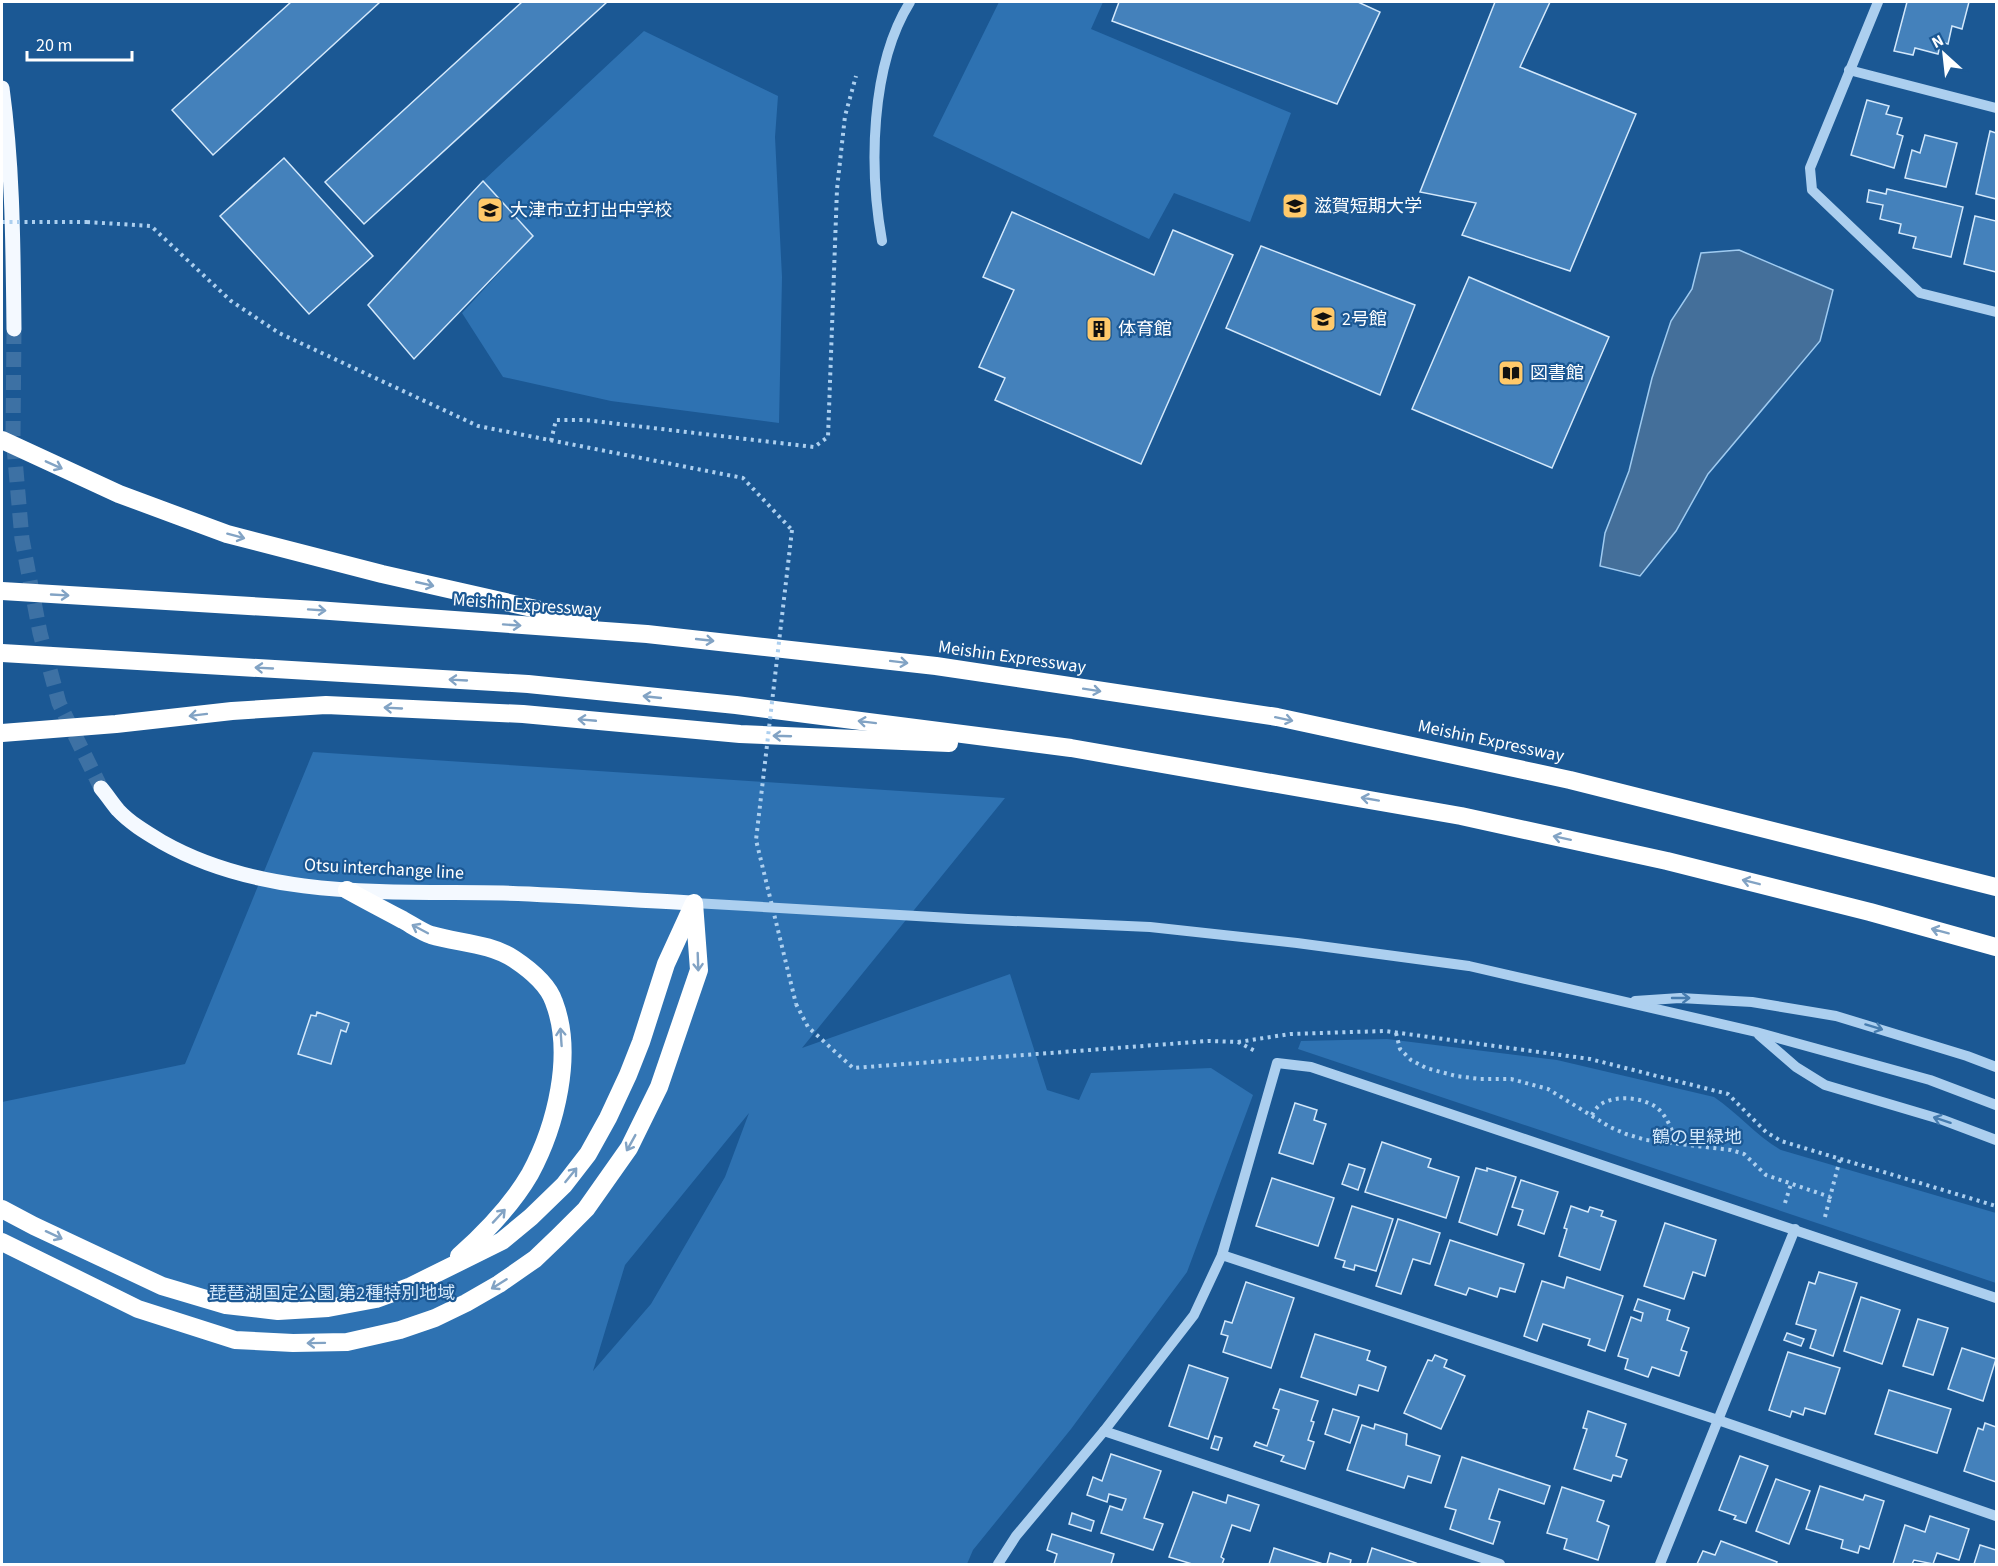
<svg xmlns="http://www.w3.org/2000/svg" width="1998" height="1566" viewBox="0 0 1998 1566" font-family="'Source Sans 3','Noto Sans JP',sans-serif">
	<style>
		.green { fill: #2e72b2; fill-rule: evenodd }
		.water { fill: #446f9a; stroke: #9fcbf1; stroke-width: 1.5 }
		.building { fill: #4481bb; stroke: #d3e8fb; stroke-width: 1.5 }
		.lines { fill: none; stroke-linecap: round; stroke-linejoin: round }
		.major-tunnel { stroke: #3d71a4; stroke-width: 15; stroke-dasharray: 15 8; stroke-linecap: butt }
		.path { stroke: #accfef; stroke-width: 4; stroke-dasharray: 3 4.5; stroke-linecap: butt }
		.minor { stroke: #accfef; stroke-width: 10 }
		.major { stroke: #f4f9ff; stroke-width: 15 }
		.highway { stroke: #fff; stroke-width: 18 }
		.path-bridge { stroke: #accfef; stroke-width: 4; stroke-dasharray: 3 4.5; stroke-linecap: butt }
		.oneway { stroke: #82a3c4 }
		.oneway2 { stroke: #467caf }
		.labels { text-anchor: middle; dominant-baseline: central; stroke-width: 4.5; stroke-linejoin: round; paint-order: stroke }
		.poi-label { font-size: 18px; fill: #fff; stroke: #1b5894; text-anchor: start }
		.street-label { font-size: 18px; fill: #fff; stroke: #1b5894 }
		.park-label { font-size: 18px; fill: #d3e8fb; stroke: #1b5894 }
	</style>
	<rect width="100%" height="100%" fill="#1b5894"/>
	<g class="green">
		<polygon points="999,2 1103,2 1091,29 1291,113 1250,222 1174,193 1149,239 933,136"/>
		<polygon points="644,31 778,96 775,137 782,277 779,423 611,401 503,377 462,313 533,236 483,181"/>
		<path d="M313 752 1005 798 802 1048 1010 974 1047 1090 1079 1100 1091 1073 1211 1068 1253 1095 1187 1272 1071 1429 973 1550 967 1564H2V1102L185 1064ZM749 1113 725 1177 651 1304 593 1371 625 1265Z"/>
		<path d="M1387 1039 1557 1060 1714 1097C1738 1113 1756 1136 1781 1150L1996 1213V1283L1298 1049 1301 1041Z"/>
	</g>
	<polygon class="water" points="1739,250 1833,290 1820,341 1708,474 1676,531 1640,576 1600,566 1605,533 1629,471 1652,378 1671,321 1692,289 1701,253"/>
	<g class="building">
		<polygon points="291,2 380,2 213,155 172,110"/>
		<polygon points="522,2 607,2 364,224 325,182"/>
		<polygon points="1119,2 1358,2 1380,12 1337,104 1112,21"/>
		<polygon points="1495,2 1550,2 1520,67 1636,114 1570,271 1462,235 1476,203 1420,192"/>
		<polygon points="1907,2 1969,2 1962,29 1952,26 1948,44 1941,42 1938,54 1915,48 1913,55 1894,51"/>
		<polygon points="1867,100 1889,106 1886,114 1902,118 1897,134 1903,136 1894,168 1851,155"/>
		<polygon points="1990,131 1996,133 1996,199 1976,194"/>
		<polygon points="1925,135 1957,143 1946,187 1905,178 1912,150 1920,153"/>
		<polygon points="284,158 373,256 309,314 220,216"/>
		<polygon points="483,181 533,236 414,359 368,305"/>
		<polygon points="1887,189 1963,207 1951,257 1913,248 1916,237 1899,233 1901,224 1880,219 1883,205 1867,202 1869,190 1886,194"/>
		<polygon points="1012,212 1154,275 1173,230 1233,255 1141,464 995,400 1005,378 979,367 1014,290 983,277"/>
		<polygon points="1975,216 1996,221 1996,272 1964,264"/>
		<polygon points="1261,246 1415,305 1380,395 1226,328"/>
		<polygon points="1469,277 1609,337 1552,468 1412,409"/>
		<polygon points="317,1012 349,1023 346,1032 341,1030 331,1064 298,1054 311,1015 316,1016"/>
		<polygon points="1295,1103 1317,1110 1314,1120 1326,1124 1313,1164 1279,1153"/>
		<polygon points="1382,1142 1431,1159 1428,1167 1459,1177 1446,1218 1365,1192"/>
		<polygon points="1349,1164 1365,1169 1358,1190 1342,1184"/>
		<polygon points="1476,1168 1487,1171 1487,1168 1516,1177 1497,1235 1459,1222"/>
		<polygon points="1272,1178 1334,1198 1318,1246 1256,1226"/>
		<polygon points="1521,1180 1558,1192 1544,1234 1518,1225 1523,1210 1512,1207"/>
		<polygon points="1352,1206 1393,1219 1376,1271 1355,1265 1354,1270 1343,1267 1345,1261 1335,1258"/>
		<polygon points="1571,1206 1588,1212 1590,1207 1603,1211 1601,1216 1616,1221 1600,1270 1559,1256 1567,1229 1564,1228"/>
		<polygon points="1398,1219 1440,1233 1430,1264 1413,1259 1401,1294 1376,1286"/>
		<polygon points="1665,1223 1716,1240 1705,1276 1693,1272 1684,1299 1644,1286"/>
		<polygon points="1450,1240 1524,1264 1515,1292 1500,1288 1497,1297 1469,1288 1466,1295 1435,1285"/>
		<polygon points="1819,1272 1857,1283 1833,1356 1810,1348 1816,1330 1796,1324 1809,1282 1815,1284"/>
		<polygon points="1567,1277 1623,1296 1605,1351 1588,1345 1590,1339 1543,1324 1537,1341 1524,1336 1542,1281 1564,1288"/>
		<polygon points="1246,1282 1294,1298 1271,1368 1223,1352 1228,1336 1221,1334 1225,1321 1232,1323"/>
		<polygon points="1861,1297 1900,1310 1882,1364 1844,1351"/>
		<polygon points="1638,1299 1670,1310 1667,1320 1689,1328 1681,1350 1687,1352 1679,1376 1652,1367 1648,1377 1625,1369 1628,1359 1618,1356 1631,1317 1641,1321 1643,1313 1634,1310"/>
		<polygon points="1918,1319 1948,1328 1933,1375 1903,1366"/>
		<polygon points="1787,1333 1804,1339 1801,1346 1784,1340"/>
		<polygon points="1315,1334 1370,1351 1367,1360 1386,1367 1378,1391 1359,1385 1356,1395 1301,1377"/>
		<polygon points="1962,1348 1996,1359 1983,1401 1948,1389"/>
		<polygon points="1788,1352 1840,1368 1825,1414 1805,1408 1803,1415 1792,1411 1790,1417 1769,1410"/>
		<polygon points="1435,1355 1447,1360 1444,1367 1465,1376 1441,1429 1404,1413 1428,1360 1432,1361"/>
		<polygon points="1189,1365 1228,1378 1208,1439 1169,1426"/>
		<polygon points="1280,1389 1318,1401 1311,1421 1314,1422 1308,1440 1314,1442 1305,1469 1281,1461 1284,1456 1254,1446 1256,1442 1267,1446 1279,1410 1273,1408"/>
		<polygon points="1889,1390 1951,1409 1937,1453 1875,1434"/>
		<polygon points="1333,1409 1359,1417 1350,1443 1325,1434"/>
		<polygon points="1588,1411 1626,1424 1616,1456 1627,1460 1621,1477 1613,1475 1611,1481 1574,1469 1587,1429 1583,1428"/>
		<polygon points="1985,1423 1996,1427 1996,1482 1964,1471 1978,1428 1983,1430"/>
		<polygon points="1375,1424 1407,1434 1406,1445 1440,1456 1431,1483 1408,1476 1404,1488 1347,1470 1362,1425 1374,1429"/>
		<polygon points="1215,1436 1222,1438 1218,1450 1211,1448"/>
		<polygon points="1111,1454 1161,1471 1144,1518 1163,1524 1153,1550 1101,1533 1110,1506 1122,1510 1126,1499 1109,1494 1107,1502 1087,1495 1093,1477 1102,1481"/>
		<polygon points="1740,1456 1768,1466 1746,1523 1734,1519 1736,1516 1719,1510"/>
		<polygon points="1462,1457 1550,1486 1544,1504 1499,1489 1489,1519 1500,1522 1493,1544 1450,1529 1456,1510 1445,1507"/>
		<polygon points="1776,1479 1810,1491 1789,1544 1756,1531"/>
		<polygon points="1820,1486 1863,1500 1865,1495 1884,1501 1869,1549 1860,1546 1858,1553 1841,1548 1843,1540 1806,1529"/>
		<polygon points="1562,1487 1604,1501 1597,1521 1609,1526 1598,1560 1564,1549 1567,1539 1547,1533"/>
		<polygon points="1193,1492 1226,1503 1228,1495 1259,1505 1250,1531 1232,1525 1221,1557 1224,1559 1222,1564 1192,1564 1169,1557"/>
		<polygon points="1072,1513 1094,1521 1091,1531 1069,1524"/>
		<polygon points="1930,1516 1969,1529 1959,1560 1937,1553 1933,1564 1914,1560 1912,1564 1893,1564 1905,1525 1925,1532"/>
		<polygon points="1052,1534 1114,1554 1111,1564 1054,1564 1057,1554 1047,1550"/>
		<polygon points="1721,1541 1777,1562 1776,1564 1697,1564 1703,1551 1715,1555"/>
		<polygon points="1980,1545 1996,1550 1996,1564 1974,1564"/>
		<polygon points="1274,1548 1283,1551 1323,1564 1269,1564"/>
		<polygon points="1372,1548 1416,1563 1415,1564 1367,1564"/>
		<polygon points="1330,1553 1351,1560 1350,1564 1327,1564"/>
	</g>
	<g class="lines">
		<polyline class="major-tunnel" points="14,329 13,436 22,539 40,633 59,703 101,788"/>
		<g class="path">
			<polyline points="87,222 151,226 231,301 279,333 478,426 743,478 792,530"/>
			<polyline points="551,441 556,420 585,420 814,447 828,437 837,189 845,116 856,76"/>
			<polyline points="796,1004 808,1027 853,1068 1208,1041 1238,1042 1257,1052"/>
			<polyline points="1396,1033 1400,1049 1411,1060 1426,1068 1456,1076 1480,1079 1511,1079 1548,1089 1610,1127 1626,1134 1646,1140 1731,1150 1744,1154 1766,1175 1830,1197 1840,1159"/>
			<polyline points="1238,1042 1290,1034 1385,1031 1590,1059 1728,1094 1766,1132 1781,1141 1996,1206"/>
			<path d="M1592 1115C1594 1111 1597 1107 1601 1104 1616 1095 1641 1097 1656 1107 1667 1115 1672 1131 1677 1143"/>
			<polyline points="1785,1203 1791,1184"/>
			<polyline points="1825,1217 1830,1197"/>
		</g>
		<g class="minor">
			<polyline points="1878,2 1810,168 1812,190 1920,293 1996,312"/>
			<polyline points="1849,70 1996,108"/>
			<path d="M882 241C869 169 870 66 910 2"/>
			<polyline points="694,903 968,919 1150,927 1297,943 1469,966 1756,1032 1930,1080 1996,1105"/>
			<polyline points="1635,1001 1680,998 1752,1002 1836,1016 1967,1056 1996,1067"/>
			<polyline points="1759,1035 1796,1067 1825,1085 1943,1120 1996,1140"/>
			<polyline points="1222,1255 1718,1420 1996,1516"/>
			<polyline points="1104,1431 1500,1564"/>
			<polyline points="998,1564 1016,1536 1104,1431 1194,1315 1222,1255 1277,1063 1311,1067 1996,1298"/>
			<polyline points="1660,1564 1795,1229"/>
		</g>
		<g class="major">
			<path d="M2 88C13 168 13 248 14 329"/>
			<path d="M101 788C107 795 112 803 118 810 130 823 147 833 162 842 264 900 390 891 503 893 567 895 630 900 694 903"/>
		</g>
		<g class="highway">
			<polyline points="2,440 119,494 227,534 382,574 589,621"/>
			<polyline points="2,591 316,610 647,634 936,666 1277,717 1570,780 1996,887"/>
			<polyline points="2,653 528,684 736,705 1071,748 1461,816 1667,861 1870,912 1996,947"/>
			<polyline points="2,733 116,724 232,711 326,705 523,714 740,734 949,743"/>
			<path d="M347 890C365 900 384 910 403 920 412 925 422 932 431 935 458 943 490 943 514 959 529 969 548 984 554 1002 574 1054 556 1126 530 1174 512 1205 486 1232 459 1256"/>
			<polyline points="2,1209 34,1226 162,1286 226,1305 278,1311 328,1308 376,1299 409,1287 502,1241 531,1217 564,1185 588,1154 608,1118 628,1075 641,1042 666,964 693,905"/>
			<polyline points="2,1242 138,1309 235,1340 293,1343 347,1342 400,1330 435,1318 466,1303 499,1284 535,1259 559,1236 586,1209 629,1148 659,1087 699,970 694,903"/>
		</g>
		<g class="path-bridge">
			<polyline points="2,222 87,222"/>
			<polyline points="792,530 756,840 796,1004"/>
		</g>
	</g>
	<defs><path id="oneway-shaft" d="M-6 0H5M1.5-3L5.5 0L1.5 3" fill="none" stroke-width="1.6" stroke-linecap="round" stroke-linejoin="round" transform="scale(1.5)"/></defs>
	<g class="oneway">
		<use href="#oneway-shaft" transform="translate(54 465) rotate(24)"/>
		<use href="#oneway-shaft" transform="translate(236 536) rotate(15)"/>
		<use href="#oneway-shaft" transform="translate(425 584) rotate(13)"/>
		<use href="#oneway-shaft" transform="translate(60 595) rotate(3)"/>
		<use href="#oneway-shaft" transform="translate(317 610) rotate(4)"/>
		<use href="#oneway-shaft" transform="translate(512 625) rotate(4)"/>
		<use href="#oneway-shaft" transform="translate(705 640) rotate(6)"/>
		<use href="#oneway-shaft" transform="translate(899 662) rotate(7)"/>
		<use href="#oneway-shaft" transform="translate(264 668) rotate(-177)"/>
		<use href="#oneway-shaft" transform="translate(458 680) rotate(-177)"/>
		<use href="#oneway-shaft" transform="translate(1092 690) rotate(9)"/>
		<use href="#oneway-shaft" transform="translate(652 697) rotate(-174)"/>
		<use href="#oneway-shaft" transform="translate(393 708) rotate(-177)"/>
		<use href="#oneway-shaft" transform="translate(198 715) rotate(173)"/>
		<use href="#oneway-shaft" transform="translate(1284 719) rotate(12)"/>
		<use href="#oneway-shaft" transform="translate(587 720) rotate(-175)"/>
		<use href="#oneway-shaft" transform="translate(867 722) rotate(-173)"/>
		<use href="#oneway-shaft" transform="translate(782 736) rotate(-178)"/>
		<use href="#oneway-shaft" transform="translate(1370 799) rotate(-170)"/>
		<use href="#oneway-shaft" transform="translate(1562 838) rotate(-168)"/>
		<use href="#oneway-shaft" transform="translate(1751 882) rotate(-166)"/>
		<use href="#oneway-shaft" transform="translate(420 929) rotate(-152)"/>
		<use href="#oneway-shaft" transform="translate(1940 931) rotate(-165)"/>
		<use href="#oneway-shaft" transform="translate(698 962) rotate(88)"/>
		<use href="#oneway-shaft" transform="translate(561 1037) rotate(-94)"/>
		<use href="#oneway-shaft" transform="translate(631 1143) rotate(119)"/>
		<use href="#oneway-shaft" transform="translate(571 1175) rotate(-51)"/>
		<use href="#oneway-shaft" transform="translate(499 1216) rotate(-47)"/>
		<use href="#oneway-shaft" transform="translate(54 1235) rotate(25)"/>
		<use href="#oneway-shaft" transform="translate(499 1284) rotate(148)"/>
		<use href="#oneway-shaft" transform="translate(316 1343) rotate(179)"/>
	</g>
	<g class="oneway2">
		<use href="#oneway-shaft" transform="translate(1681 998)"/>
		<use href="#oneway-shaft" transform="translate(1874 1027) rotate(17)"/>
		<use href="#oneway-shaft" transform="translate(1942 1120) rotate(-162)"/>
	</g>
	<defs>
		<g id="school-square" transform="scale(1.35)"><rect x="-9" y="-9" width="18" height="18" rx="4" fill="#ffc96a" stroke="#1b5894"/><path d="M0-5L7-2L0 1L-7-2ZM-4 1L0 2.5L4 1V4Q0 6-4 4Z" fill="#111"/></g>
		<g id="university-square" transform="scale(1.35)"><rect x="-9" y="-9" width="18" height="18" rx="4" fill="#ffc96a" stroke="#1b5894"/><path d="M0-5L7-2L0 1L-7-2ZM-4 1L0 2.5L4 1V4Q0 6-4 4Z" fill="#111"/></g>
		<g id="building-square" transform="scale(1.35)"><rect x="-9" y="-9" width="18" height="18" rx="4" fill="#ffc96a" stroke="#1b5894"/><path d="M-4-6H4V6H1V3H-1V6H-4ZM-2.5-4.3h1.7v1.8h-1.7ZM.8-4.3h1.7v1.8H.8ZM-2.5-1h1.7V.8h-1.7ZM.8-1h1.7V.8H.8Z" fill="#111"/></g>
		<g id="library-square" transform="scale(1.35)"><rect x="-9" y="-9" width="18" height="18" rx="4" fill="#ffc96a" stroke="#1b5894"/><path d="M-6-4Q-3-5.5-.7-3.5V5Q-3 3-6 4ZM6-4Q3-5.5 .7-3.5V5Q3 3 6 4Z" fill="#111"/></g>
	</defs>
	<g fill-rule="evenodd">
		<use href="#school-square" x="1295" y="206"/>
		<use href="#school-square" x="490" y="210"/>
		<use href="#university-square" x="1323" y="319"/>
		<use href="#building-square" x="1099" y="329"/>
		<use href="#library-square" x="1511" y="373"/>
	</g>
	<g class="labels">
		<g class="poi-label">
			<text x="1314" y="206">滋賀短期大学</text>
			<text x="510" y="210">大津市立打出中学校</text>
			<text x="1342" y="319">2号館</text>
			<text x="1118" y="329">体育館</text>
			<text x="1530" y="373">図書館</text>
		</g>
		<g class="street-label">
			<text transform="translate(527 605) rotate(4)">Meishin Expressway</text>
			<text transform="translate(1012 657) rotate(8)">Meishin Expressway</text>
			<text transform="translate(1491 741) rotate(12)">Meishin Expressway</text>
			<text transform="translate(384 869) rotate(3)">Otsu interchange line</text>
		</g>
		<g class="park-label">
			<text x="1697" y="1137">鶴の里緑地</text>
			<text x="332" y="1293">琵琶湖国定公園 第2種特別地域</text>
		</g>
	</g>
	<rect width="1998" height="1566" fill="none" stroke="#ffffff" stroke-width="6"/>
	<g transform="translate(1944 54) rotate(333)" stroke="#1b5894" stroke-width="4.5" paint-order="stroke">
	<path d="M0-4.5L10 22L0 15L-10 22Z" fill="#ffffff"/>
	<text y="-9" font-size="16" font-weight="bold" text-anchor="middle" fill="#ffffff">N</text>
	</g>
	<path d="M27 51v9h105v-9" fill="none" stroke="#ffffff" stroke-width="3"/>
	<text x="36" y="51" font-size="18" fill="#ffffff" stroke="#1b5894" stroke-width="4.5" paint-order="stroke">20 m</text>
</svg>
